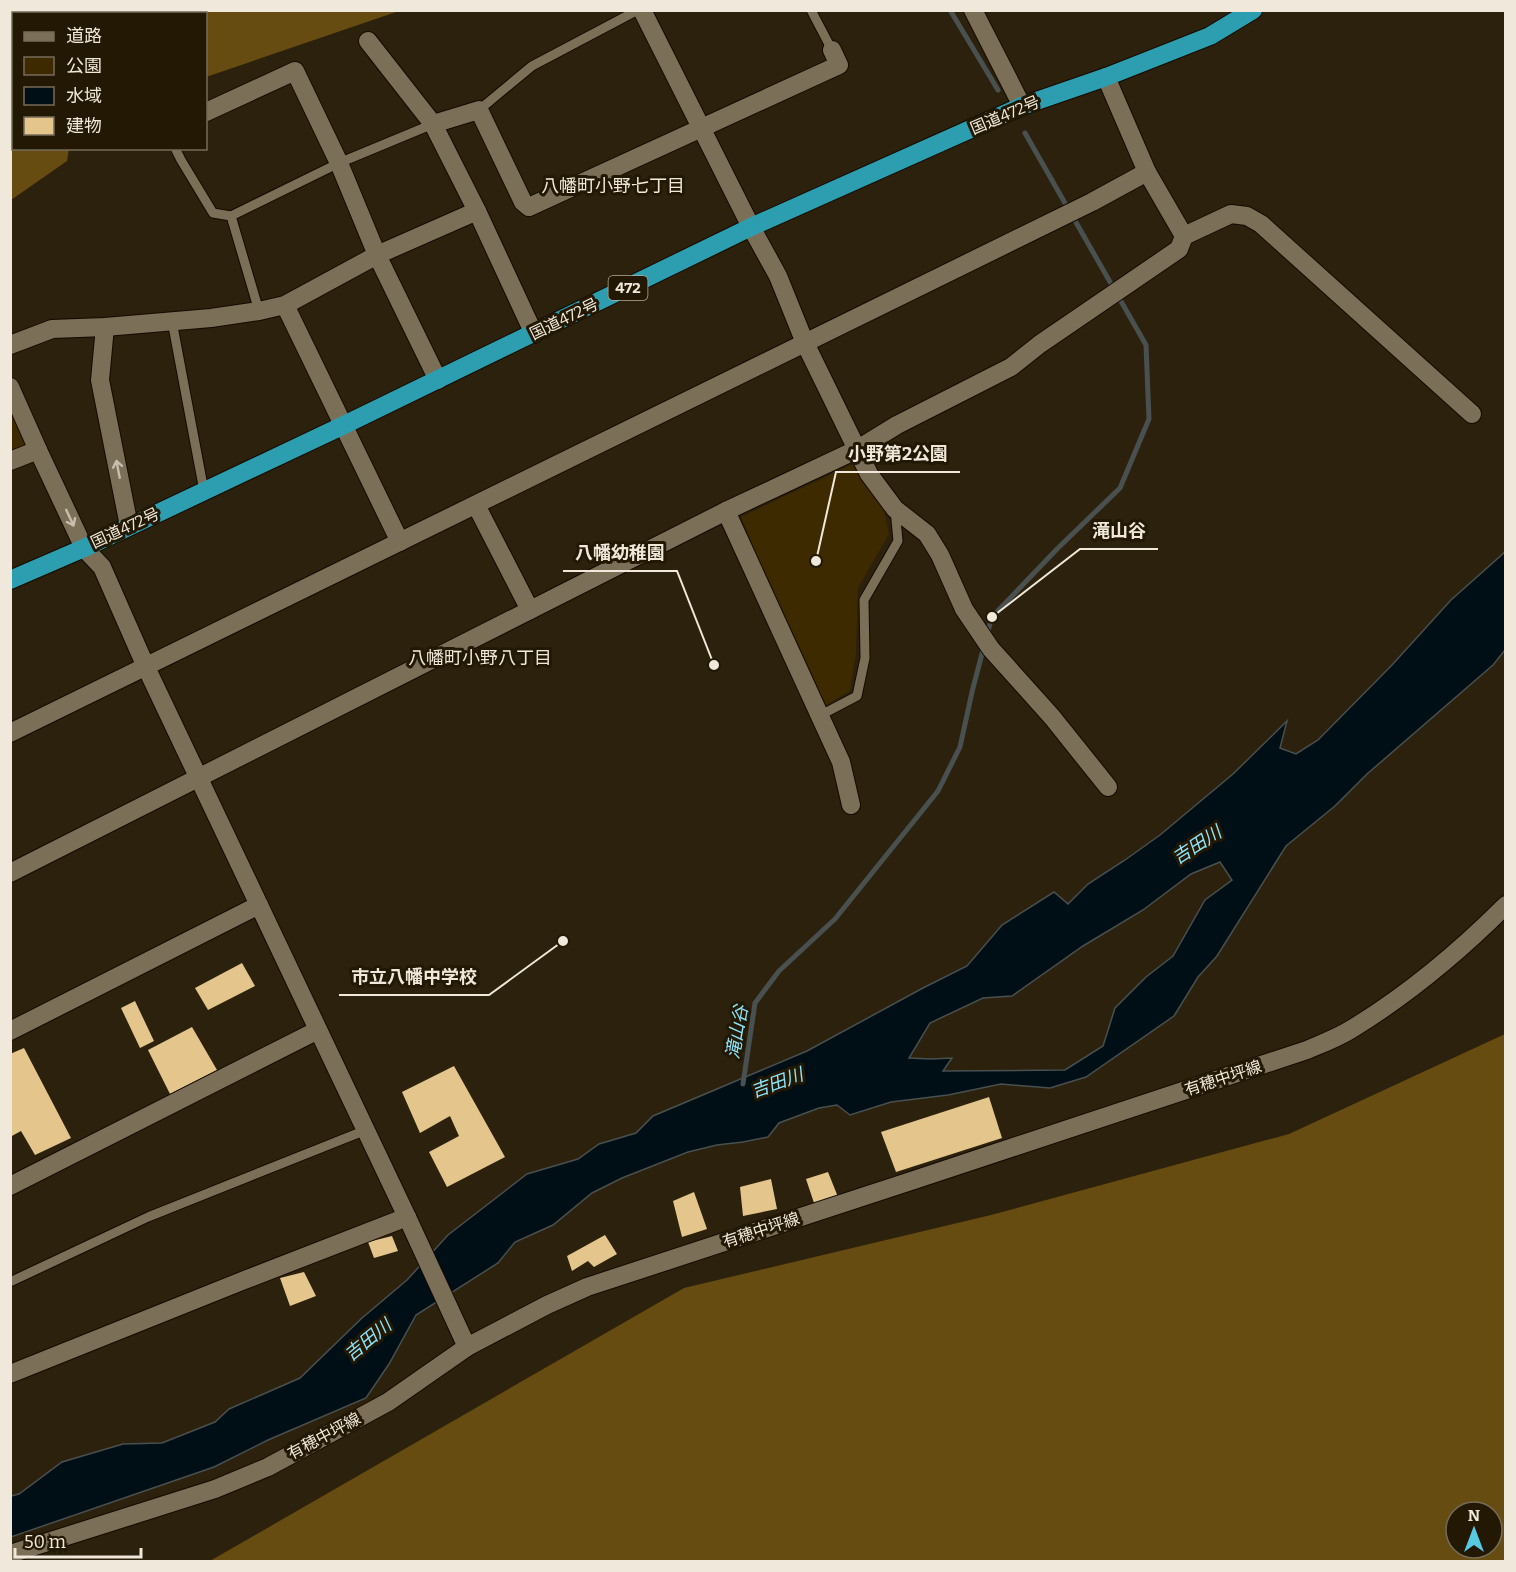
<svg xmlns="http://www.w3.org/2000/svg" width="1516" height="1572" viewBox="0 0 1516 1572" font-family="Bitter,'Noto Sans JP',serif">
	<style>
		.green { fill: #3e2a00 }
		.forest { fill: #674c11; fill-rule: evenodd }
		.water { fill: #000f15; stroke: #485050; stroke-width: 1.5; fill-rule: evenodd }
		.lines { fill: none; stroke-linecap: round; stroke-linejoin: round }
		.stream { stroke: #485050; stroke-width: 5 }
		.building { fill: #e4c68d }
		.service-casing { stroke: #140a00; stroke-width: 11 }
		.minor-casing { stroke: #140a00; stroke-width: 20 }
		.secondary-casing { stroke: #140a00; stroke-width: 20 }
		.trunk-casing { stroke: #140a00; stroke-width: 20 }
		.service { stroke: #7c6f58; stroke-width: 9 }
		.minor { stroke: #7c6f58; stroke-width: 18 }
		.secondary { stroke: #7c6f58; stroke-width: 18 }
		.trunk { stroke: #2c9eb0; stroke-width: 18 }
		.oneway { stroke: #c7bead }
		.labels { text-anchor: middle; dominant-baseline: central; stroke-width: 6; stroke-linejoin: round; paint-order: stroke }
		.shield { fill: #221804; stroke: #b2aa9a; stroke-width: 1.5 }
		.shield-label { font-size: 15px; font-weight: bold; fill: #efe8db }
		.street-label { font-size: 16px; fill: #efe8db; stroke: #221804 }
		.neighbourhood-label { font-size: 18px; fill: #efe8db; stroke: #221804 }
		.water-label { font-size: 18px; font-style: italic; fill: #8ee4fb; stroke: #221804 }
		.leader { fill: none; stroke: #efe8db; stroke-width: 2 }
		.callout-dot { fill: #efe8db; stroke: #221804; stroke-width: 2 }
		.callout-label { font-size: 18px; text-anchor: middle; font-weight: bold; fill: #efe8db; stroke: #221804; stroke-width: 6; stroke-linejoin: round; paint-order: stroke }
	</style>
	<rect width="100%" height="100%" fill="#2c210c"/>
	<g class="green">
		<polygon points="10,404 29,447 10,454"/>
		<polygon points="855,463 884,509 889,534 858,588 856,653 850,691 824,706 779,608 741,517"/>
	</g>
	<g class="forest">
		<polygon points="11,10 399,10 399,11 206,77 206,14 14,14 14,148 69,149 67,161 11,200"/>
		<path d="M1505 1034V1561H210L684 1288 991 1215 1289 1134ZM1456 1512H1492V1548H1456Z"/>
	</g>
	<path class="water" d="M1505 552V650L1493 665 1367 774 1335 806 1286 846 1217 956 1198 977 1174 1016 1086 1077 1050 1088 1001 1084 948 1095 891 1102 850 1115 837 1105 819 1108 779 1123 768 1137 743 1142 717 1145 688 1152 622 1178 592 1193 553 1225 515 1242 498 1263 416 1315 389 1364 366 1398 268 1440 214 1467 11 1537V1496L19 1494 62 1462 123 1444 162 1443 215 1422 229 1409 300 1378 362 1318 407 1280 448 1235 527 1174 578 1159 599 1144 636 1133 653 1116 807 1051 923 988 967 966 1002 925 1054 892 1068 904 1088 884 1125 860 1160 835 1233 774 1287 721 1280 748 1296 754 1318 740 1392 665 1451 600ZM1220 862 1232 880 1205 900 1173 956 1146 977 1115 1008 1103 1046 1065 1070 943 1071 952 1058 931 1059 909 1058 930 1023 983 998 1012 996 1083 946 1143 910 1191 874Z"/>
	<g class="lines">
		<g class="stream">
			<polyline points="950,10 998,90"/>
			<polyline points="987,634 992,617 1057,549 1120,488 1149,419 1146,345 1025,133"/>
			<polyline points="743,1084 755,1003 779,971 835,919 938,791 960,747 972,692 984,646"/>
		</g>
	</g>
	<g class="building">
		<polygon points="242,963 255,986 208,1010 195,988"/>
		<polygon points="135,1001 154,1041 140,1048 121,1008"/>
		<polygon points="192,1027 217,1070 170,1094 148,1050"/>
		<polygon points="24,1048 71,1138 35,1155 21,1131 10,1137 10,1054"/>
		<polygon points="454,1066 505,1157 447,1187 429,1152 459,1136 450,1116 420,1133 402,1092"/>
		<polygon points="989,1097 1002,1138 896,1172 881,1132"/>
		<polygon points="828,1172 838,1197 814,1203 806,1179"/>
		<polygon points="771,1179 777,1209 743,1216 740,1187"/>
		<polygon points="694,1192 707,1229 682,1237 673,1201"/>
		<polygon points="605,1235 617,1254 594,1267 588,1261 572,1271 567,1256"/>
		<polygon points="392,1236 398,1251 374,1258 368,1242"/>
		<polygon points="304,1272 316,1296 290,1306 280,1278"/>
	</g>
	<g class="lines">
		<g class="service-casing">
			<g id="service">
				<polyline points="811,10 832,50"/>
				<polyline points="479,110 532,66 638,10"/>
				<polyline points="175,148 181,160 213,213 231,216 259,311"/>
				<polyline points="231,216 339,163 433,124"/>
				<polyline points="172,321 204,491"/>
				<polyline points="819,716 857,696 865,658 864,600 898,541 895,509"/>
				<polyline points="10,1282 148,1217 366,1130"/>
			</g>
		</g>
		<g class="minor-casing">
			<g id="minor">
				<polyline points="642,10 751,227 778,276 805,343 869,474 895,509 927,534 940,555 964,609 991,649 1052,717 1108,787"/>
				<polyline points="973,10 1022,106"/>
				<polyline points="368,41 433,124 477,211 534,334"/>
				<polyline points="1106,77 1147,172 1184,236"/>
				<polyline points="206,112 295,71 339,163 377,255 438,380"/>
				<polyline points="433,124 479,110 523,202 529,207 839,65 832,50"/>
				<polyline points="285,305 400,542"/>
				<polyline points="105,327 100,380 129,526"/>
				<polyline points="10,345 52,329 105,327 211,318 259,311 285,305 377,255 477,211"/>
				<polyline points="10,387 38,450 10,461"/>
				<polyline points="38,450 84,548 102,567 146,667 407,1217 467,1347"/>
				<polyline points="476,505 530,610"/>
				<polyline points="726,511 841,762 851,805"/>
				<polyline points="10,733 1092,202 1147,172"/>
				<polyline points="10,873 726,511 858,449 897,425 1011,367 1040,344 1179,249 1184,236 1231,214 1247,216 1261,224 1472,414"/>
				<polyline points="10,1031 259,905"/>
				<polyline points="10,1186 318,1030"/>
				<polyline points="10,1374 242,1281 407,1217"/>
			</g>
		</g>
		<g class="secondary-casing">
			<path id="secondary" d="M10 1554 215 1489 268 1467 388 1402 467 1347 547 1305 587 1287 914 1180 1307 1050C1321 1044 1337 1038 1350 1030 1406 996 1459 952 1506 905"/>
		</g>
		<g class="trunk-casing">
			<polyline id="trunk" points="10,580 84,548 342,426 751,227 1022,106 1106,77 1210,36 1253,10"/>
		</g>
		<use href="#service" class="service"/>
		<use href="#minor" class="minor"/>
		<use href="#secondary" class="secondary"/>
		<use href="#trunk" class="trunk"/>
	</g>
	<defs><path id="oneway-shaft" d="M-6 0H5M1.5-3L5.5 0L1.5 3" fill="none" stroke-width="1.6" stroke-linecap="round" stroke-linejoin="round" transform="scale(1.5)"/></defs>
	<g class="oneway">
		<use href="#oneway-shaft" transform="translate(118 469) rotate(-101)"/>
		<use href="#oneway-shaft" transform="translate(70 518) rotate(65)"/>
	</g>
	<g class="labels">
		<rect class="shield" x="608.5" y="276" width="39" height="24" rx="4.5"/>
		<g class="shield-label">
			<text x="628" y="288">472</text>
		</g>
		<g class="street-label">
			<text transform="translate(1005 115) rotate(-23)">国道472号</text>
			<text transform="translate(564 319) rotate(-26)">国道472号</text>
			<text transform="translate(125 528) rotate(-25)">国道472号</text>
			<text transform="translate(1223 1078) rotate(-18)">有穂中坪線</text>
			<text transform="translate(761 1230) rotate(-18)">有穂中坪線</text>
			<text transform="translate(324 1436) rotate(-28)">有穂中坪線</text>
		</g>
		<g class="neighbourhood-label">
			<text x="613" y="186">八幡町小野七丁目</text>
			<text x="480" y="658">八幡町小野八丁目</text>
		</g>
		<g class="water-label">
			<text transform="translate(1197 845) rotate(-33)">吉田川</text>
			<text transform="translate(737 1032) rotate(-80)">滝山谷</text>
			<text transform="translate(777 1083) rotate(-20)">吉田川</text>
			<text transform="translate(368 1340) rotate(-39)">吉田川</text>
		</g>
	</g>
	<path class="leader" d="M816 561L836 472H960M992 617L1080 549H1158M714 665L677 571H563M563 941L489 995H339"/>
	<g class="callout-dot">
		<circle cx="816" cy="561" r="6"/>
		<circle cx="992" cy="617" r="6"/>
		<circle cx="714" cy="665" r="6"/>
		<circle cx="563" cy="941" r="6"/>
	</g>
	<g class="callout-label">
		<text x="898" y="460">小野第2公園</text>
		<text x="1119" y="537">滝山谷</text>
		<text x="620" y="559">八幡幼稚園</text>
		<text x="414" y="983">市立八幡中学校</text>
	</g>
	<rect width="1516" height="1572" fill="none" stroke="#efe8db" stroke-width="24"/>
	<rect x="12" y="12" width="195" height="138" fill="#221804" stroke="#746b5a" stroke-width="1.5"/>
	<rect x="24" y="32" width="30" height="9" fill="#7c6f58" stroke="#746b5a" stroke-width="1.5"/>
	<text x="66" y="42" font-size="18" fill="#efe8db">道路</text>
	<rect x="24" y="57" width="30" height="18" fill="#3e2a00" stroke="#746b5a" stroke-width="1.5"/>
	<text x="66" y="72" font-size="18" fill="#efe8db">公園</text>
	<rect x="24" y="87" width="30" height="18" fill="#000f15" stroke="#746b5a" stroke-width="1.5"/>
	<text x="66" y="102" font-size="18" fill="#efe8db">水域</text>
	<rect x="24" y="117" width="30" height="18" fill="#e4c68d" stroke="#746b5a" stroke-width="1.5"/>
	<text x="66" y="132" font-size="18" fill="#efe8db">建物</text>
	<g transform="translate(1474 1530)"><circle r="28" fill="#221804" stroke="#746b5a" stroke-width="1.5"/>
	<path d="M0-4.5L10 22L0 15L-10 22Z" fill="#58c9e3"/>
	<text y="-9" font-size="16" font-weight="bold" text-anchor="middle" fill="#efe8db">N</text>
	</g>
	<path d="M15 1548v9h126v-9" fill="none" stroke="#efe8db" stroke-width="3"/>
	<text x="24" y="1548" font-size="18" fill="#efe8db" stroke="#221804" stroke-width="4.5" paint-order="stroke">50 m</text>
</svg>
